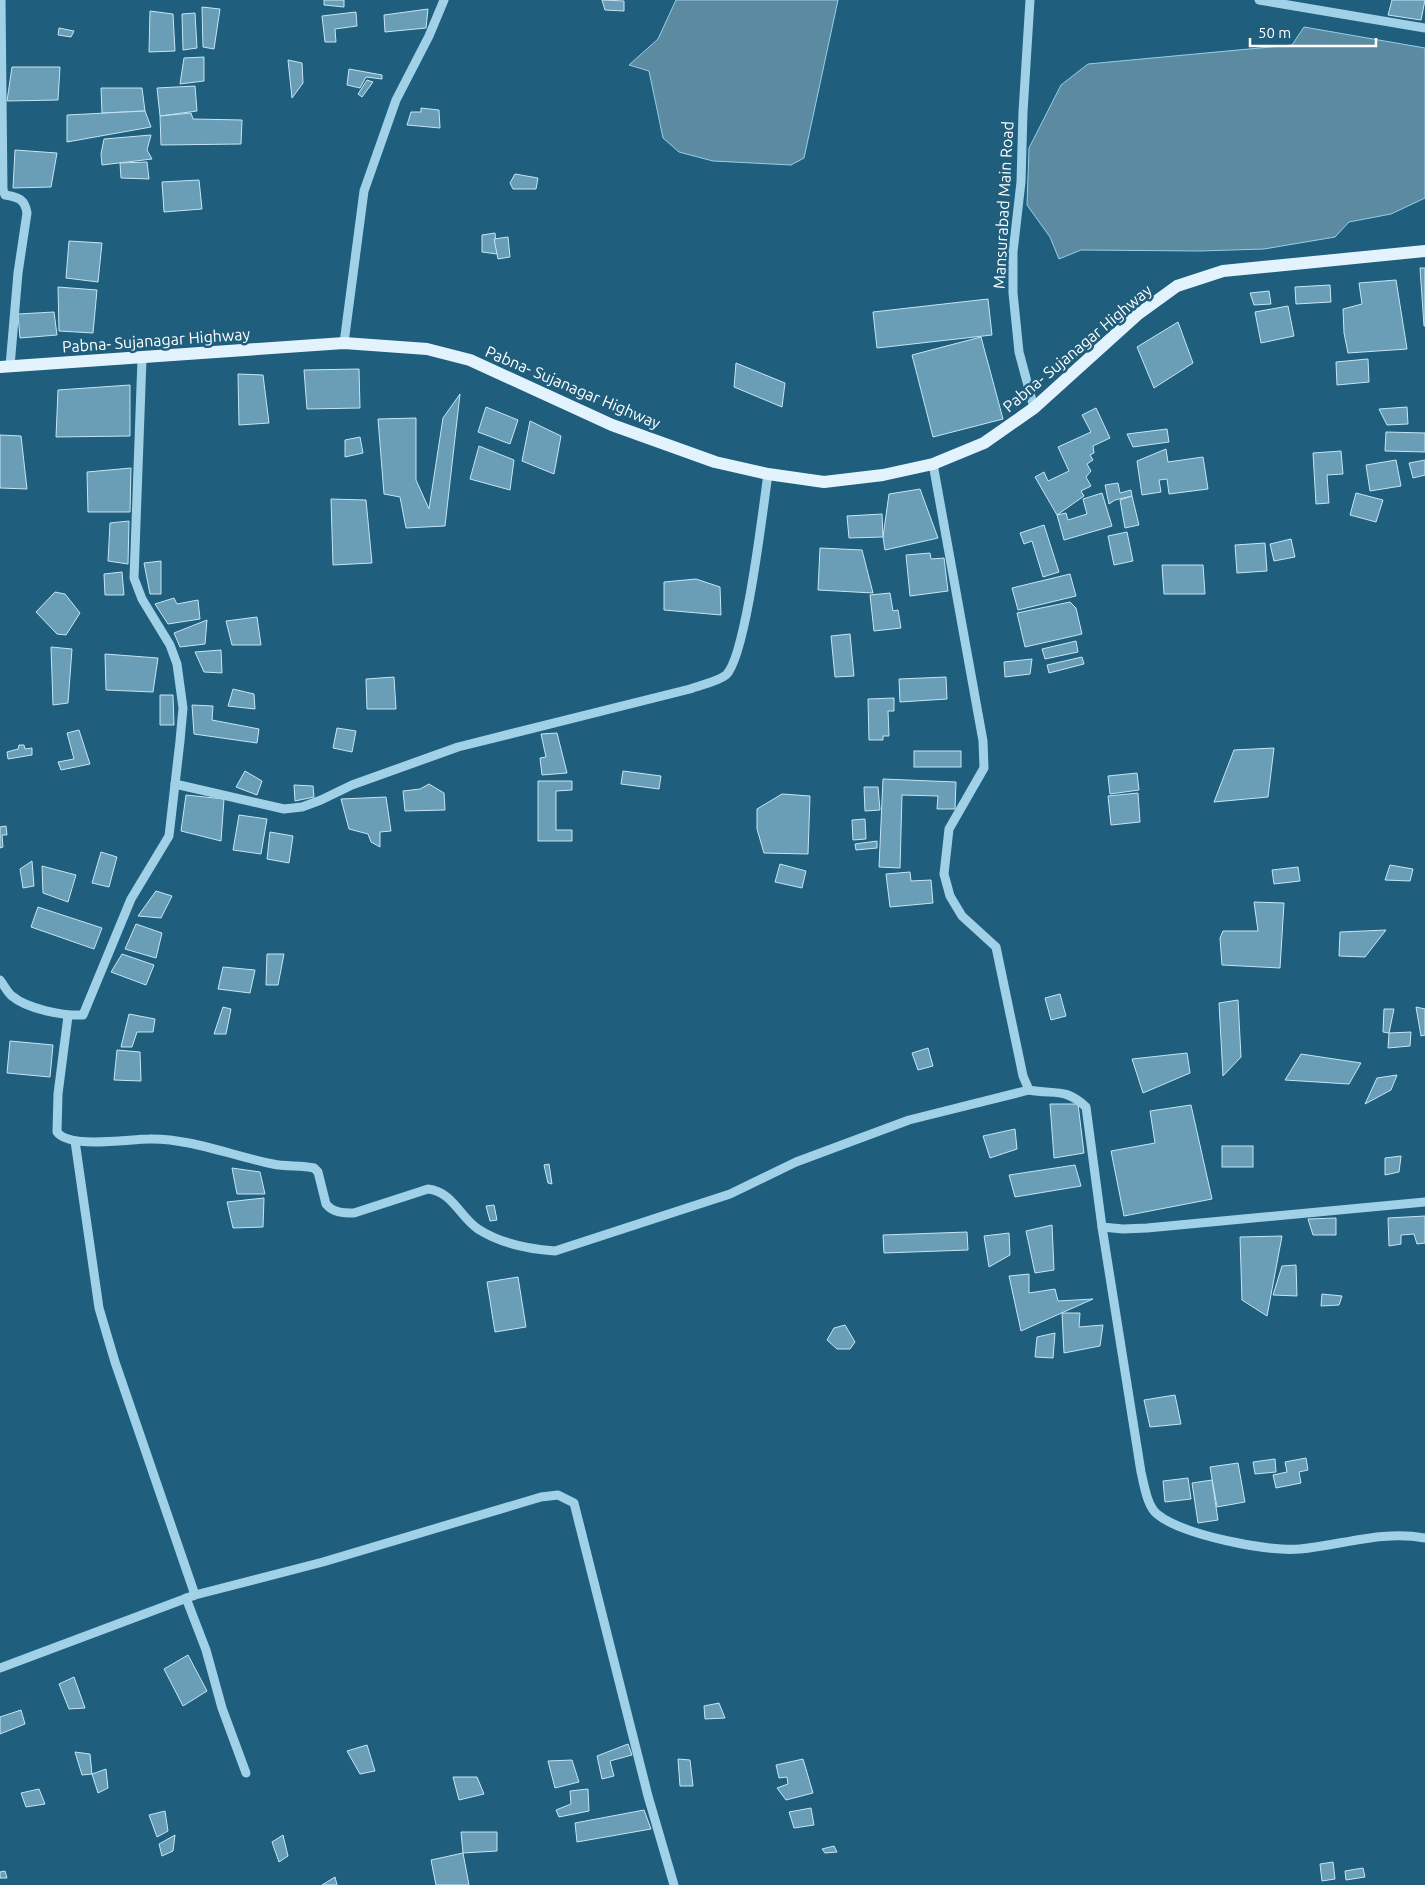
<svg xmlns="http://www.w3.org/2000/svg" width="1425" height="1885" viewBox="0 0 1425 1885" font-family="Ubuntu,sans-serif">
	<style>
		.water { fill: #5c8ba1; stroke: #94d0e9 }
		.building { fill: #699eb6; stroke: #c4e6f5 }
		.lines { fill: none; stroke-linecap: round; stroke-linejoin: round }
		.minor { stroke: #a1d1e7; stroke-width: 9 }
		.major { stroke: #e3f3fd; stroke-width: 12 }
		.labels { text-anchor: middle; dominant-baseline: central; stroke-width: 5; stroke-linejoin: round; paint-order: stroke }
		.street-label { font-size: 16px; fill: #fff; stroke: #1f5e7c }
	</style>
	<rect width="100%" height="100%" fill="#1f5e7c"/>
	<g class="water">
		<polygon points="676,0 838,0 804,158 791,165 713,161 679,152 663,138 649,71 629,65 658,39"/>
		<polygon points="1304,27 1425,48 1425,198 1391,214 1349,222 1335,237 1264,249 1200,251 1081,250 1059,259 1050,237 1027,205 1029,148 1061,85 1088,64 1292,45"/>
	</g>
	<g class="building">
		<polygon points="324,0 344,0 344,7 324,5"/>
		<polygon points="602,0 624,1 624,11 605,10"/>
		<polygon points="1392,0 1425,0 1421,20 1388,15"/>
		<polygon points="202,7 220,9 214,49 203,47"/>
		<polygon points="428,9 426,28 385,32 384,15"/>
		<polygon points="150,11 173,14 175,51 149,52"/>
		<polygon points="356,12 357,26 335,29 336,42 325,42 322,16"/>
		<polygon points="195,13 197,48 183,50 182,14"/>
		<polygon points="59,28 74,31 71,37 58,35"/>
		<polygon points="204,57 204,81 180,84 184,58"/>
		<polygon points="288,60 302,63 303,83 292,98"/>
		<polygon points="12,67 60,67 58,100 7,101"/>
		<polygon points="349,69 382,75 382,79 366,77 360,88 347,85"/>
		<polygon points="367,80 373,82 362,97 358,94"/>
		<polygon points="195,86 197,111 160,116 157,88"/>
		<polygon points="101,88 142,88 145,111 102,113"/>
		<polygon points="421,108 439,110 440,128 407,125 411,112 421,112"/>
		<polygon points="145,111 151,127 67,142 67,115"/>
		<polygon points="191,113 193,119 242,120 241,144 161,145 160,116"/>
		<polygon points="151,135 147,150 152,159 102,165 101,154 104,139"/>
		<polygon points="15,150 57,153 51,187 13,188"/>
		<polygon points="147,162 149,179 121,178 120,163"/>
		<polygon points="515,174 538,178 536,189 513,189 510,183"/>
		<polygon points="199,180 202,209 164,212 162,182"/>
		<polygon points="495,233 497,254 482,252 482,235"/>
		<polygon points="508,237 510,257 498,259 494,239"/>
		<polygon points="69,241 102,243 98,282 66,278"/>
		<polygon points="1420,268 1425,268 1425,326 1424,326"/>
		<polygon points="1396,280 1407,349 1348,353 1344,333 1343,309 1362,304 1359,283"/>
		<polygon points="1330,285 1331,302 1296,304 1295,287"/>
		<polygon points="58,287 97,290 93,333 59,331"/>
		<polygon points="1269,291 1271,304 1254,305 1250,293"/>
		<polygon points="988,299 992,335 877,348 873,312"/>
		<polygon points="1288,306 1294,336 1261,343 1255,312"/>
		<polygon points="54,312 57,335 20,338 18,314"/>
		<polygon points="1178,322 1193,363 1154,388 1137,347"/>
		<polygon points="981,337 1003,419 933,437 912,355"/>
		<polygon points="1368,359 1369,382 1337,385 1336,362"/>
		<polygon points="736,363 785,383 782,407 734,387"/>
		<polygon points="359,369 360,408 307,409 304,370"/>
		<polygon points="238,374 263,375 269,423 239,425"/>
		<polygon points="130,385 130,436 56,437 58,390"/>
		<polygon points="460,394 445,526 406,528 400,497 384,494 378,419 416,418 416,480 429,509 443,418"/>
		<polygon points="486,407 518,420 510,444 478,432"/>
		<polygon points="1407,407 1408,424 1387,425 1379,409"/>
		<polygon points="1096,408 1110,438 1093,446 1094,453 1090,455 1093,460 1087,464 1091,471 1086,477 1091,486 1081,491 1084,496 1057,515 1035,477 1044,472 1048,481 1069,471 1058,447 1091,432 1082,415"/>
		<polygon points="530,421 561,436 554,474 522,461"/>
		<polygon points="1167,429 1169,442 1133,447 1127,434"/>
		<polygon points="1386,432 1425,433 1425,452 1385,451"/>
		<polygon points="0,435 21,436 27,489 0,488"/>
		<polygon points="360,437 363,453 345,457 345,440"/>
		<polygon points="479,446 514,460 510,490 470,479"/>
		<polygon points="1166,449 1168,462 1203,457 1208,489 1169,494 1167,479 1159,480 1161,492 1142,495 1137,461"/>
		<polygon points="1341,451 1343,474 1327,475 1329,503 1316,504 1313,453"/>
		<polygon points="1396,460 1401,486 1370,491 1366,465"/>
		<polygon points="1425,460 1425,475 1413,478 1409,463"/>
		<polygon points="131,468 130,512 88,512 87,472"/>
		<polygon points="1118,483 1120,493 1131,490 1132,496 1115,500 1109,504 1105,485"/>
		<polygon points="920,489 938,538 885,550 883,537 889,494"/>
		<polygon points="1102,493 1112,526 1064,540 1057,515 1066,513 1068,520 1087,514 1083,499"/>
		<polygon points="1356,493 1383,500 1376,522 1350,515"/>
		<polygon points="1132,496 1139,525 1125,528 1120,500"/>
		<polygon points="331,499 366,500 372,563 333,565"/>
		<polygon points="882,514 883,537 849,538 847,516"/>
		<polygon points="129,521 128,564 108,561 110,523"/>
		<polygon points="1044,525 1059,572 1043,577 1032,541 1024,544 1020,533"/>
		<polygon points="1127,532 1133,561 1114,565 1108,536"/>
		<polygon points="1291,539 1295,557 1274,561 1270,544"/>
		<polygon points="1265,543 1267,571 1237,573 1235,545"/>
		<polygon points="820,548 862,550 873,593 818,590"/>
		<polygon points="930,553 931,559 944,558 948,591 910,596 906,555"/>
		<polygon points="161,561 161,594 150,594 144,563"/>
		<polygon points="1162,565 1203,565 1205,594 1164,594"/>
		<polygon points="122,572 124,595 105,595 104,574"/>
		<polygon points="1070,574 1076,596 1018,610 1012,588"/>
		<polygon points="696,579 720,587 721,615 664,610 664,582"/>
		<polygon points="55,592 65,594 80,613 66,635 57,634 36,612"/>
		<polygon points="890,593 893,611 898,610 901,628 874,631 870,595"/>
		<polygon points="174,598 177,604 198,600 200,619 168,624 155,604"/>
		<polygon points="1070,602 1076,608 1082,634 1025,647 1017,613"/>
		<polygon points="257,617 261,645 232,645 226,621"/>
		<polygon points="207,620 205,644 180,647 174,633"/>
		<polygon points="850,634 854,676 835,677 831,636"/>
		<polygon points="1076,641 1078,652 1045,659 1042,649"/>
		<polygon points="51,647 72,649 68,703 53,705"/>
		<polygon points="221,650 222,673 204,672 195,652"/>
		<polygon points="105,654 158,658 153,692 106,690"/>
		<polygon points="1082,657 1084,664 1049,673 1047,665"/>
		<polygon points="1032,659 1030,674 1005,677 1004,662"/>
		<polygon points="394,677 396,709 367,709 366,679"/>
		<polygon points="946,677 947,699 900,702 899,679"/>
		<polygon points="233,689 254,694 255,709 228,706"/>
		<polygon points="160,695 173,695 174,725 160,725"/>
		<polygon points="894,698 894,711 888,711 889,736 883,736 883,740 869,740 868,699"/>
		<polygon points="192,705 213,706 212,720 259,729 257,743 194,734"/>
		<polygon points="337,728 356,731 352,752 333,748"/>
		<polygon points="79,730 90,764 61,770 58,762 74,759 67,733"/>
		<polygon points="557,733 567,773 542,775 540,758 546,757 541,734"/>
		<polygon points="19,745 24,745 25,749 32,748 32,755 8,759 7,752 18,749"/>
		<polygon points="1274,748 1268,797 1214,802 1234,750"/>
		<rect x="914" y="751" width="47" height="16"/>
		<polygon points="245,771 262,781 257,795 236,787"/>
		<polygon points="623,771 661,776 659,789 621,784"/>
		<polygon points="1137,773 1139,790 1110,794 1108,776"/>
		<polygon points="883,779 956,782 955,809 937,809 938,796 902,795 900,868 879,867"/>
		<polygon points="538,781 572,781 572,790 556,791 556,830 572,830 572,841 538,841"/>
		<polygon points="429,784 444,793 445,810 405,811 403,791 420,789"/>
		<polygon points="294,785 313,786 314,797 295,801"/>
		<polygon points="864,787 878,787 880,810 865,811"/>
		<polygon points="1138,793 1140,822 1111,825 1108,796"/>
		<polygon points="782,794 810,796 808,854 764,853 757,829 757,809"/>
		<polygon points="186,795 224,799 221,841 181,831"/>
		<polygon points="386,797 391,831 380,832 380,847 371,842 368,834 349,829 341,799"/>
		<polygon points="239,815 267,819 261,854 233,850"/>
		<polygon points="865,819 866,839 853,840 852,820"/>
		<polygon points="6,826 7,835 2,835 3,847 0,848 0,827"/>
		<polygon points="270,832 293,836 289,863 267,859"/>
		<polygon points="877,841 877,848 856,850 855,844"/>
		<polygon points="101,852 117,857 109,887 92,883"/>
		<polygon points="32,861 34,886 23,888 20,869"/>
		<polygon points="780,864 806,871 802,888 775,882"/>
		<polygon points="1390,865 1413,869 1410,881 1385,880"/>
		<polygon points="42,866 76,875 68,902 43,893"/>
		<polygon points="1298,867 1300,881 1274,884 1272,870"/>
		<polygon points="910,872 911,881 931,880 933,903 890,907 886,874"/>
		<polygon points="156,891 172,896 161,918 138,916"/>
		<polygon points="1254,902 1284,903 1280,968 1222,965 1220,938 1223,931 1258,931"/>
		<polygon points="38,907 102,928 94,949 31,927"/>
		<polygon points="136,924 162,933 156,958 125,949"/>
		<polygon points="1386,930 1365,957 1339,956 1340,932"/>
		<polygon points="122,954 154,965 146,985 111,972"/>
		<polygon points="267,954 284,954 278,985 266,985"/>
		<polygon points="223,967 255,970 250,993 218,989"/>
		<polygon points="1060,994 1066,1016 1051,1020 1045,998"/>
		<polygon points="1238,1000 1241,1057 1223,1076 1219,1003"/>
		<polygon points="223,1007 231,1009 226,1034 214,1034"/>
		<polygon points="1416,1007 1425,1009 1425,1035 1421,1036"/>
		<polygon points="1384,1009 1394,1009 1389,1033 1383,1032"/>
		<polygon points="129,1014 155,1019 153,1032 137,1032 132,1047 121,1047"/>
		<polygon points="1411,1032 1410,1046 1388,1048 1389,1033"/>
		<polygon points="10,1041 53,1045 50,1077 7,1073"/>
		<polygon points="928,1048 933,1066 918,1070 912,1053"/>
		<polygon points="117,1050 140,1052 141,1081 114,1080"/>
		<polygon points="1187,1053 1190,1073 1143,1093 1132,1059"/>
		<polygon points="1301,1054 1361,1063 1349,1084 1285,1080"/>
		<polygon points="1397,1075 1391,1090 1365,1104 1377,1078"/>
		<polygon points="1050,1104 1078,1104 1084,1153 1054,1158"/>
		<polygon points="1191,1105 1212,1199 1124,1216 1111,1151 1155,1143 1150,1111"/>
		<polygon points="1015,1129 1017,1149 990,1158 983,1136"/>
		<rect x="1222" y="1146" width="31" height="21"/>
		<polygon points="1401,1156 1399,1172 1385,1175 1385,1158"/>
		<polygon points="549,1164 552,1184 548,1183 544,1165"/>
		<polygon points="1075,1165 1081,1186 1015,1197 1009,1175"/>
		<polygon points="232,1168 260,1172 265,1194 237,1194"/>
		<polygon points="264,1198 263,1227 233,1228 227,1202"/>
		<polygon points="494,1205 497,1220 490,1221 486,1206"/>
		<polygon points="1425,1216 1425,1243 1417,1244 1414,1234 1401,1235 1401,1244 1389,1246 1388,1218"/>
		<polygon points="1336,1218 1336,1235 1313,1235 1308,1219"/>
		<polygon points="1052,1225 1054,1270 1035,1273 1026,1231"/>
		<polygon points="967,1232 968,1250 884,1253 883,1235"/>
		<polygon points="1009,1233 1010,1255 989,1267 984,1236"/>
		<polygon points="1282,1236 1267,1316 1242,1300 1240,1237"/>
		<polygon points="1296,1265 1297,1296 1273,1295 1282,1266"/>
		<polygon points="1029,1274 1029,1293 1055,1289 1058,1301 1093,1299 1021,1331 1009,1276"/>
		<polygon points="518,1277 526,1327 495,1332 487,1282"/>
		<polygon points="1322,1294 1342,1296 1339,1305 1321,1306"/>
		<polygon points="1062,1313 1080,1313 1079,1327 1103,1325 1100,1346 1064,1353"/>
		<polygon points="845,1325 855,1342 850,1349 837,1349 827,1340 834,1328"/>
		<polygon points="1055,1333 1053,1358 1035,1357 1037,1337"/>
		<polygon points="1175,1395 1181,1424 1150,1427 1144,1400"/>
		<polygon points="1306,1458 1308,1470 1299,1472 1301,1483 1276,1488 1273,1475 1287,1472 1285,1462"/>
		<polygon points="1275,1459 1276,1472 1255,1474 1253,1462"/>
		<polygon points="1238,1463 1245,1502 1217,1507 1210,1467"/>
		<polygon points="1188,1478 1191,1499 1165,1502 1163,1481"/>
		<polygon points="1212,1480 1218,1520 1198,1523 1192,1483"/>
		<polygon points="188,1655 207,1691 183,1706 164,1669"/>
		<polygon points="74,1677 85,1708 69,1709 59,1684"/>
		<polygon points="719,1703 725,1718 705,1719 704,1706"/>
		<polygon points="21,1710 25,1724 0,1734 0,1717"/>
		<polygon points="628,1744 632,1755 610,1761 614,1776 602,1779 597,1756"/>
		<polygon points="367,1745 375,1771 360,1774 347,1751"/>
		<polygon points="75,1752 90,1754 92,1774 82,1775"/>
		<polygon points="678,1759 690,1760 693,1786 680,1786"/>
		<polygon points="803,1759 813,1793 786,1800 777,1788 788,1784 787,1777 779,1778 776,1765"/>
		<polygon points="572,1760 579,1782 555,1788 548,1761"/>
		<polygon points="106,1769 108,1788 98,1793 92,1774"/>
		<polygon points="453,1777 477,1777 484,1794 459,1800"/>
		<polygon points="39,1789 45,1804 26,1807 21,1793"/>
		<polygon points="588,1789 589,1811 559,1817 556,1810 571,1804 570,1791"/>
		<polygon points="811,1808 814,1825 794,1828 789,1812"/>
		<polygon points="644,1810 651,1829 577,1842 575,1823"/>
		<polygon points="165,1811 168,1831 157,1837 149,1815"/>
		<polygon points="461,1832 497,1832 497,1851 463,1853"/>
		<polygon points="175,1835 173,1851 162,1856 159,1844"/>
		<polygon points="283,1835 288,1856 279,1862 272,1842"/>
		<polygon points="834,1846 837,1852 825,1853 822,1849"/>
		<polygon points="463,1853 469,1885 436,1885 431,1860"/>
		<polygon points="1333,1862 1335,1879 1322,1881 1320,1864"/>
		<polygon points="1363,1868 1365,1877 1346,1880 1345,1871"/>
		<polygon points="5,1871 7,1878 0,1878 0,1872"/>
		<polygon points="335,1877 337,1885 322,1885"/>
	</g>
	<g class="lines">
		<g class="minor">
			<path d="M1 0 3 190 5 195C18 197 25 199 27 213L18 273 10 366"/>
			<polyline points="1030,0 1023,112 1021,182 1013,252 1013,293 1019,352 1034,408"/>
			<polyline points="1259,0 1425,28"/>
			<polyline points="344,343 364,191 396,100 429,36 444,0"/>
			<path d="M933 464 983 741 984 768 949 829 944 874 950 896 962 916 996 947 1023 1076 1029 1090C1054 1095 1065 1087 1086 1107L1102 1227 1123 1229 1147 1228 1425 1202"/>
			<path d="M175 784 284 809 302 807 321 800 352 785 458 747 690 689C700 685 717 682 726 675 746 657 763 508 768 474"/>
			<path d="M0 980C4 985 7 992 12 996 27 1009 64 1016 83 1015L131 899 169 836 180 741 183 708 177 664 170 645 142 599 134 578 142 359"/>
			<path d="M68 1016 58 1094 57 1132C69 1149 128 1139 149 1139 189 1138 233 1156 273 1164 286 1167 301 1165 314 1168L318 1172 326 1204C333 1213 344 1213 354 1213L428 1189C453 1192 459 1216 478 1229 501 1244 528 1249 555 1251L730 1194 796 1162 909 1120 1029 1090"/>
			<polyline points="75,1141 99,1308 115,1362 195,1595 323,1562 541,1497 558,1495 574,1503 648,1796 674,1885"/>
			<path d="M1102 1227 1141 1472C1144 1484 1147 1506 1157 1514 1182 1535 1268 1552 1300 1549 1342 1545 1383 1530 1425 1538"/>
			<polyline points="186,1598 206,1650 222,1708 246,1773"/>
			<polyline points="0,1668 195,1595"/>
		</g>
		<polyline class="major" points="0,367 344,343 427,349 470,360 612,425 715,462 768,474 824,482 883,475 933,464 984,443 1034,408 1137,315 1177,286 1223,271 1425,251"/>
	</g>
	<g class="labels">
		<g class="street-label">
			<text transform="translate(1003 205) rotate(-87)">Mansurabad Main Road</text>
			<text transform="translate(156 340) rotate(-4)">Pabna- Sujanagar Highway</text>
			<text transform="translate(1077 348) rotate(-40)">Pabna- Sujanagar Highway</text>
			<text transform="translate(573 387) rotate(23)">Pabna- Sujanagar Highway</text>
		</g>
	</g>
	<path d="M1250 38v8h126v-8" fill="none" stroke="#ffffff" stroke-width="2.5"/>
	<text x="1258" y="38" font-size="15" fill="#ffffff" stroke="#1f5e7c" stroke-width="4" paint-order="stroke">50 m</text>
</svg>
